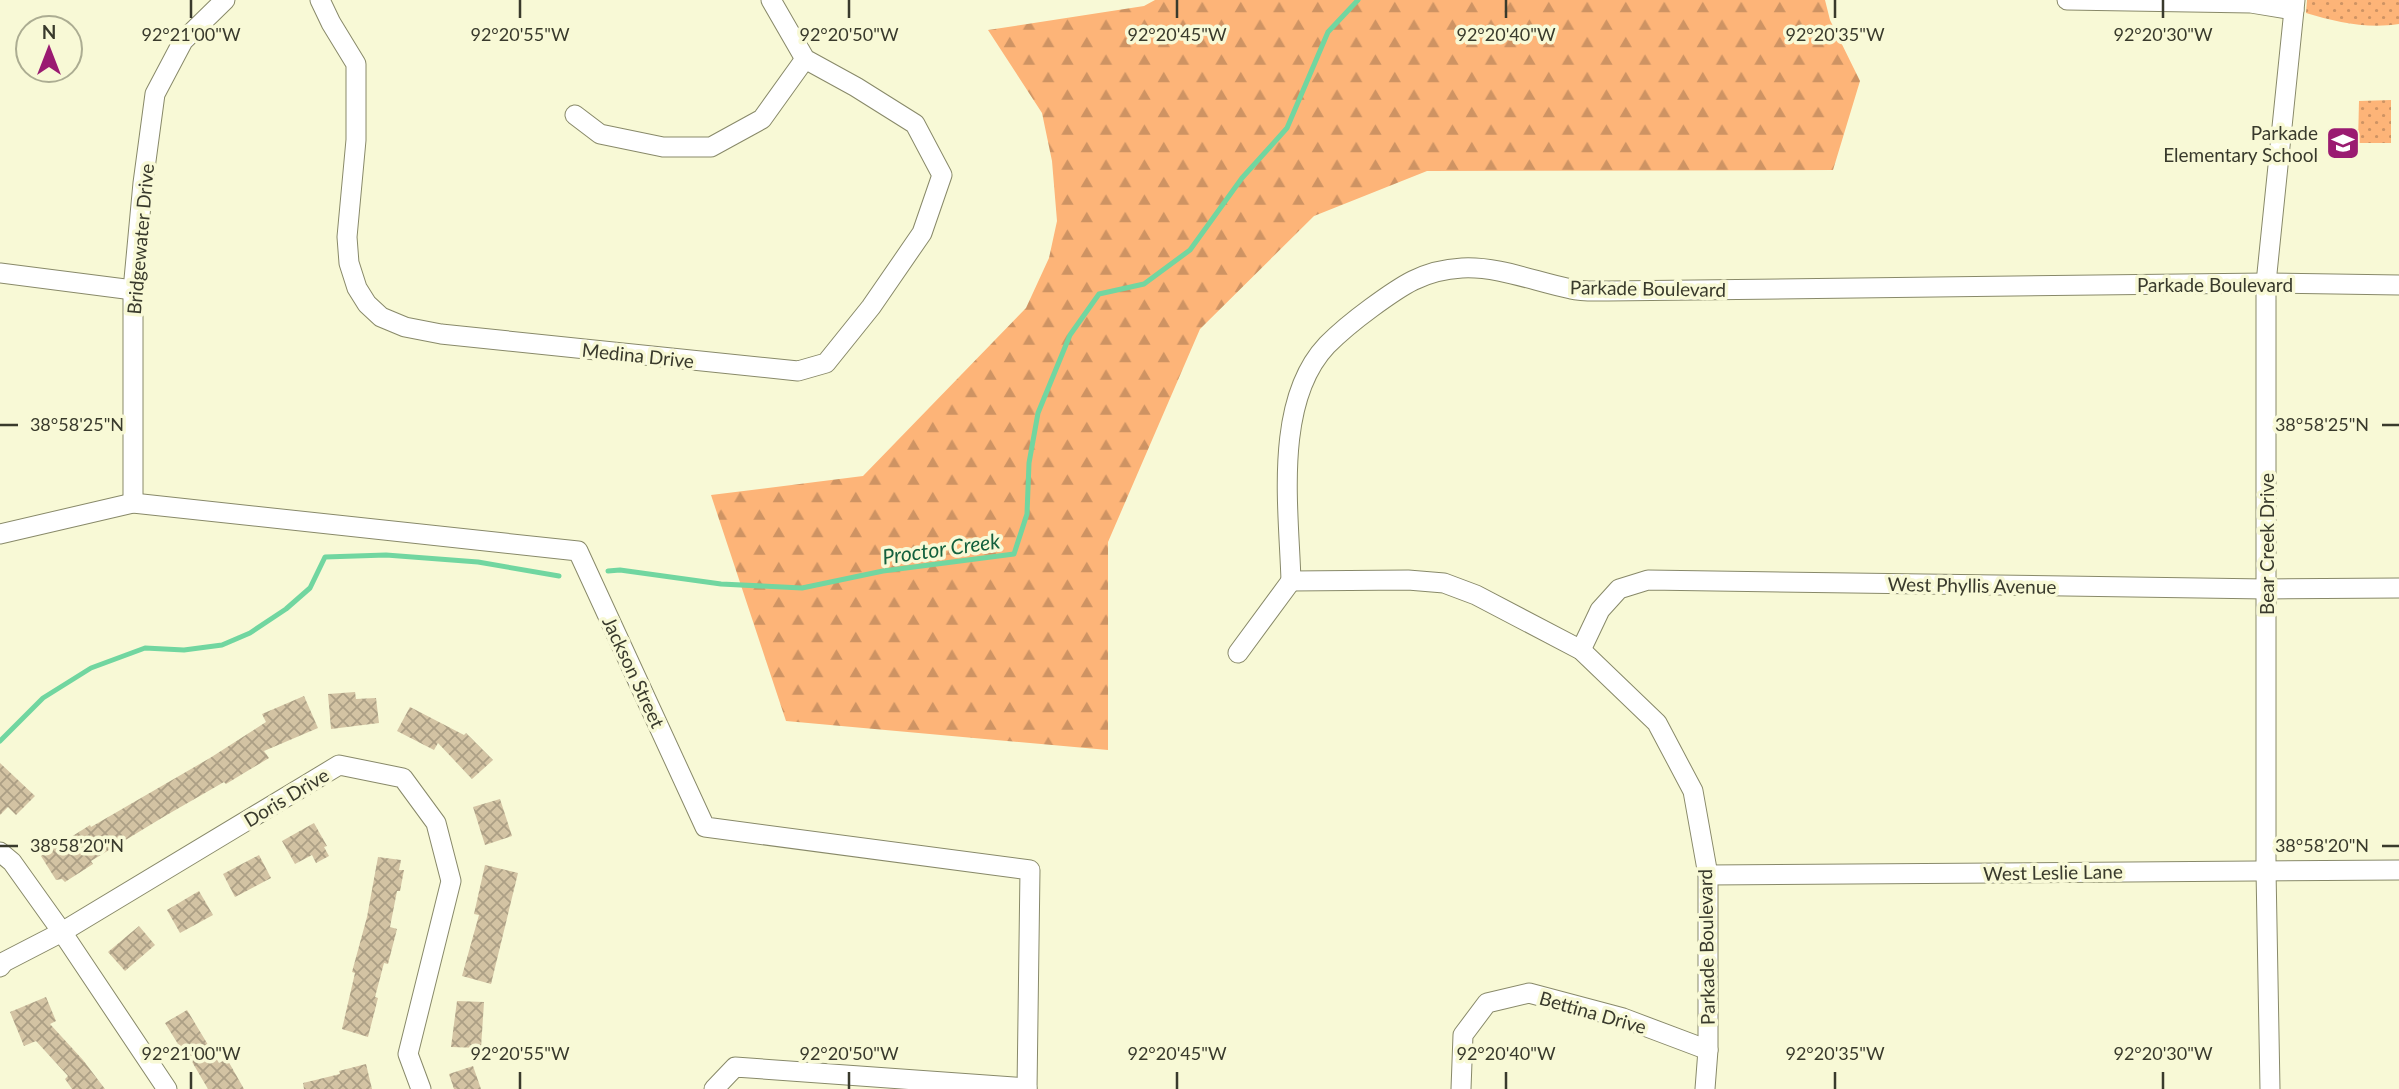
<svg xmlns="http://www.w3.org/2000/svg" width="2399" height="1089" viewBox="0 0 2399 1089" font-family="Lato,sans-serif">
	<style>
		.forest { fill: url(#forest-firs) }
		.park { fill: url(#park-dots) }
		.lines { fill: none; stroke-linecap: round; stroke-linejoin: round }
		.stream { stroke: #71d6a0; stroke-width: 5 }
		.building { fill: url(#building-cross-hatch) }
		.minor-casing { stroke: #888969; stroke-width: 21 }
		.minor { stroke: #fff; stroke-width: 19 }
		.ticks { fill: none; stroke: #393a2c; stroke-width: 2.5 }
		.labels { text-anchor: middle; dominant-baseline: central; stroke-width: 7; stroke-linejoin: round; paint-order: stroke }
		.poi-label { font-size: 19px; fill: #393a2c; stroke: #f8f9d6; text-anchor: end }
		.street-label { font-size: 19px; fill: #393a2c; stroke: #f8f9d6 }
		.water-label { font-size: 21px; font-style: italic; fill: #12603d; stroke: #f8f9d6 }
		.ticks-label { font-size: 18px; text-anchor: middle; fill: #393a2c; stroke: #f8f9d6; stroke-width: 7; stroke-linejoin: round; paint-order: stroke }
	</style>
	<defs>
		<pattern id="forest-firs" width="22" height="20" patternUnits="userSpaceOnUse" patternTransform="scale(1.75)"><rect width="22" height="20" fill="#fdb478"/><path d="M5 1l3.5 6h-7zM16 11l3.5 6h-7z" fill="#ce9363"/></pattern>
		<pattern id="park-dots" width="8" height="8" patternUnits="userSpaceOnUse" patternTransform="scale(1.75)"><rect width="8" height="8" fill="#fdb478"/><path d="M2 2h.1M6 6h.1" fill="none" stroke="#ce9363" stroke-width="1.8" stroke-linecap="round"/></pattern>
		<pattern id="building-cross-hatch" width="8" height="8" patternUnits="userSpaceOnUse" patternTransform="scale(1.75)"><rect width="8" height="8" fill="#d3c3a3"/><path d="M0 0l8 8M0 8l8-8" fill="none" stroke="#ac9f85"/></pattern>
	</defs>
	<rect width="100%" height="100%" fill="#f8f9d6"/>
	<polygon class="forest" points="1155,0 1825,0 1830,20 1860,81 1833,170 1427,171 1314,216 1200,329 1108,542 1108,750 786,721 711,495 863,476 1026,308 1049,258 1057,221 1052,161 1042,113 988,30 1144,6"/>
	<g class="park">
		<path d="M2307 0H2399V24C2367 29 2336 22 2306 13Z"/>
		<polygon points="2391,100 2391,143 2358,143 2359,101"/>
	</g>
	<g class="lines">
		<g class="stream">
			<polyline points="608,571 620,570 721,584 802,588 883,571 1014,554 1027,514 1029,463 1038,413 1070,335 1099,294 1144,284 1190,250 1242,178 1287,128 1328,32 1358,0"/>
			<polyline points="0,741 43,698 91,668 145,648 184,650 222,645 250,633 286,609 310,588 325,557 386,555 478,562 559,576"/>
		</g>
	</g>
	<g class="building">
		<polygon points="355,692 356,699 376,698 379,723 331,729 328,694"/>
		<polygon points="304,696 318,728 264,751 269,758 226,784 224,782 165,816 91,861 93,864 65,882 62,879 56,880 41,856 90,825 91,827 210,758 266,722 262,714"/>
		<polygon points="410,707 464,735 466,733 493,760 472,779 438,743 434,750 397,731"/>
		<polygon points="0,763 35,796 16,815 8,807 0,815"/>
		<polygon points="500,799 512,836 485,845 473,807"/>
		<polygon points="314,823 327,846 324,847 329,856 316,863 312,855 295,864 282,841"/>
		<polygon points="259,855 271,878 235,897 223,874"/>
		<polygon points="378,857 401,860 399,870 404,870 400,891 397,891 390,927 397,929 388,964 384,963 375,997 378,998 368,1037 342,1029 355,973 352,972 367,917"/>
		<polygon points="485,865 518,873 491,984 462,976 479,915 474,914"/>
		<polygon points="199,891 213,915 180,933 167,910"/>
		<polygon points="139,926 155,945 125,971 108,952"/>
		<polygon points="46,997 56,1021 50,1024 83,1060 105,1089 72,1089 65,1079 68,1076 36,1041 24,1046 10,1012"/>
		<polygon points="457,1001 484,1002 481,1048 451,1047"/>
		<polygon points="187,1010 219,1063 227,1059 244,1089 208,1089 188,1055 186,1057 165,1023"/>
		<polygon points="366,1064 372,1089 304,1089 303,1083 340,1074 339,1071"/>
		<polygon points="473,1066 481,1089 454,1089 449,1074"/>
	</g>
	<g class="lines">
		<g class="minor-casing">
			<g id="minor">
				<polyline points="320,0 331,23 356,64 356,140 347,237 349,263 357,288 367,304 381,317 405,327 441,334 798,371 826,363 871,307 922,233 942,175 915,124 856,87 805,59 771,0"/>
				<polyline points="2067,0 2251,3 2294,10"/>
				<polyline points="575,115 600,134 663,147 711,147 762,119 805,59"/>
				<polyline points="0,273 133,290"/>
				<polyline points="133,503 133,290 143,183 155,94 183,41 225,0"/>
				<polyline points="0,534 133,503 578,551 705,827 1030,870 1027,1089"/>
				<path d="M1291 581C1289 510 1273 402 1327 345 1340 332 1356 319 1371 308 1401 286 1423 270 1462 268 1498 266 1536 282 1571 289 1583 292 1596 291 1608 291L2266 283 2399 285"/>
				<polyline points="1291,581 1408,580 1444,583 1476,595 1581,650 1657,723 1693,791 1708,875 1708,1050 1705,1089"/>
				<polyline points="1581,650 1600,610 1619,589 1648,580 2266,589 2399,588"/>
				<polyline points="1238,653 1291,581"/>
				<polyline points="0,852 12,862 62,932 167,1089"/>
				<polyline points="1708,875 2399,870"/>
				<polyline points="0,967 4,962 62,932 339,765 403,778 436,823 451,881 408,1054 421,1089"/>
				<polyline points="714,1089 735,1067 1027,1088"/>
				<polyline points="1461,1089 1463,1035 1487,1003 1529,993 1623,1018 1708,1050"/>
				<polyline points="2270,1089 2266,870 2266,283 2295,0"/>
			</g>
		</g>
		<use href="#minor" class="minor"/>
	</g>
	<path class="ticks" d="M191 0V18M520 0V18M849 0V18M1177 0V18M1506 0V18M1835 0V18M2163 0V18M0 425H18M2382 425H2399M0 846H18M2382 846H2399M191 1072V1089M520 1072V1089M849 1072V1089M1177 1072V1089M1506 1072V1089M1835 1072V1089M2163 1072V1089"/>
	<defs>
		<g id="school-square" transform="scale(1.75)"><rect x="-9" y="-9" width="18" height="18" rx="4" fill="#9a1b71" stroke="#f8f9d6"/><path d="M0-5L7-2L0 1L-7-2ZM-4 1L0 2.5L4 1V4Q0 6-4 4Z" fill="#fff"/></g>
	</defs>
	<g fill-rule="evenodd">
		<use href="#school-square" x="2343" y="143"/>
	</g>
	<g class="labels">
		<g class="poi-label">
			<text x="2318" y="132">Parkade<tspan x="2318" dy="22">Elementary School</tspan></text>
		</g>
		<g class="street-label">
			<text transform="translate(140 239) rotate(-85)">Bridgewater Drive</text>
			<text x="2215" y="284">Parkade Boulevard</text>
			<text transform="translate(1648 288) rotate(1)">Parkade Boulevard</text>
			<text transform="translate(638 355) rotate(6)">Medina Drive</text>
			<text transform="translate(2266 544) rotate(-90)">Bear Creek Drive</text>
			<text transform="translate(1972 585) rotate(1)">West Phyllis Avenue</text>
			<text transform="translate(634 672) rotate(65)">Jackson Street</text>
			<text transform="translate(286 797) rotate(-31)">Doris Drive</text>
			<text transform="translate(2053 872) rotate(-1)">West Leslie Lane</text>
			<text transform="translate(1706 947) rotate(-91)">Parkade Boulevard</text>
			<text transform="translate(1593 1012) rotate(16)">Bettina Drive</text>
		</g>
		<g class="water-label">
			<text transform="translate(941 548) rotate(-8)">Proctor Creek</text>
		</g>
	</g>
	<g class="ticks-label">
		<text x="191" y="41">92°21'00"W</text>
		<text x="520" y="41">92°20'55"W</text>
		<text x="849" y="41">92°20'50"W</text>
		<text x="1177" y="41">92°20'45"W</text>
		<text x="1506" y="41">92°20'40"W</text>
		<text x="1835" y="41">92°20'35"W</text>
		<text x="2163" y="41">92°20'30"W</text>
		<text x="77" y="431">38°58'25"N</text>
		<text x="2322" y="431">38°58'25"N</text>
		<text x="77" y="852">38°58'20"N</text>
		<text x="2322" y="852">38°58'20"N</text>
		<text x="191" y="1060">92°21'00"W</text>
		<text x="520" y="1060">92°20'55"W</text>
		<text x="849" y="1060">92°20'50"W</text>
		<text x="1177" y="1060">92°20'45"W</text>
		<text x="1506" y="1060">92°20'40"W</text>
		<text x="1835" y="1060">92°20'35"W</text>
		<text x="2163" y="1060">92°20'30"W</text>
	</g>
	<g transform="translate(49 49)"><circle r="33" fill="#f8f9d6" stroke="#acad92" stroke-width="2"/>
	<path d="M0-5L12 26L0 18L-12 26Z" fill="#9a1b71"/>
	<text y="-10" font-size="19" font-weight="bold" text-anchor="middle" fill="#393a2c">N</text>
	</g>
</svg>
